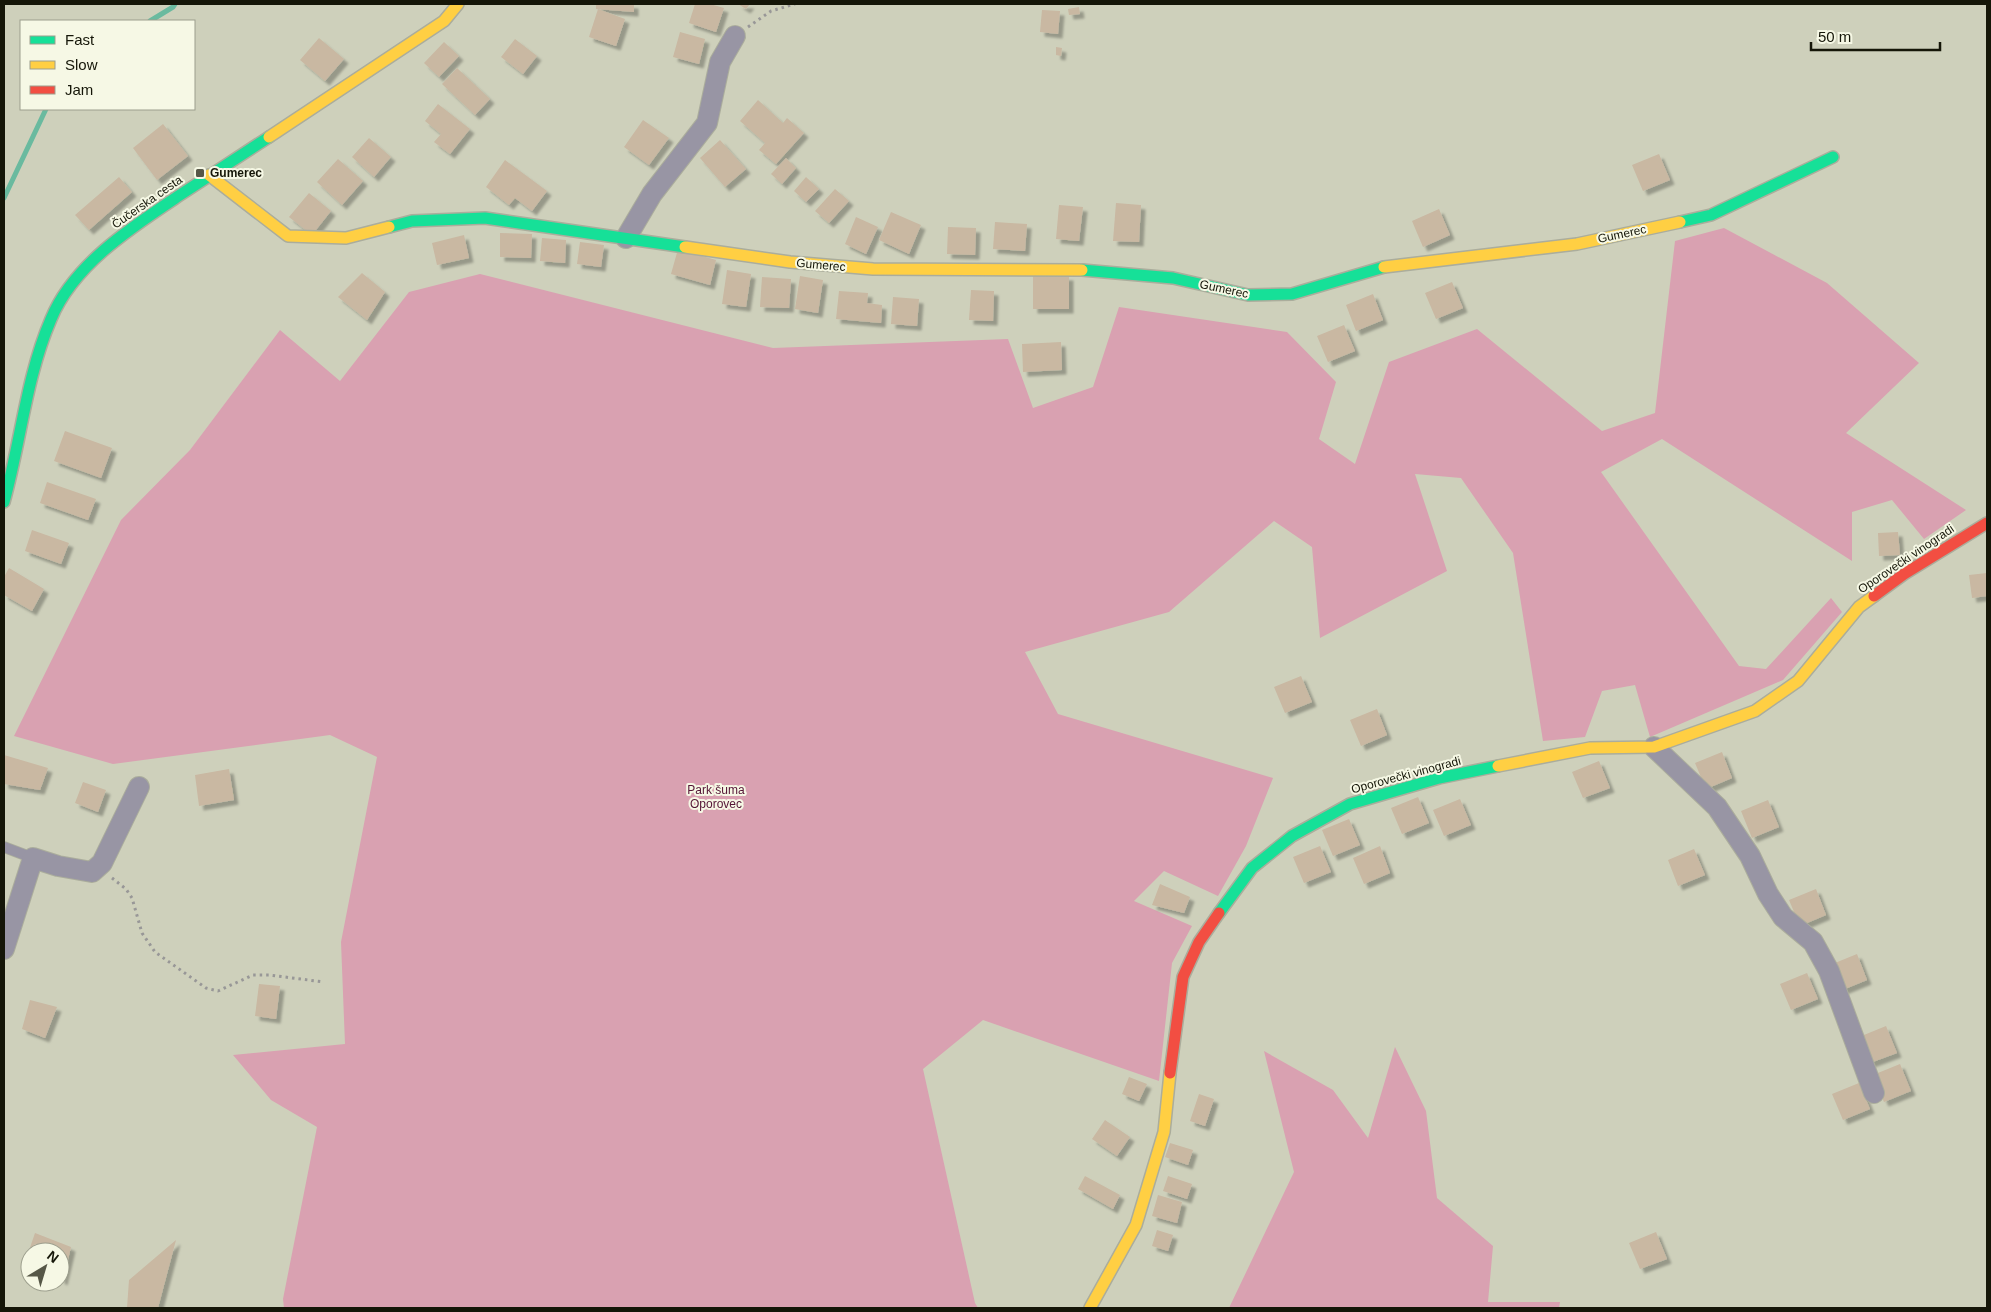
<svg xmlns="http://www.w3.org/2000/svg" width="1991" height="1312" viewBox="0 0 1991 1312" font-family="Helvetica,sans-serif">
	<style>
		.forest { fill: #d9a1b1 }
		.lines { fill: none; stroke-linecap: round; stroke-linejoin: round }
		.stream { stroke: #6aba9f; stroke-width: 5 }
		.building { fill: #c9b8a2; filter: url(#shadow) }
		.lane-casing { stroke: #abad9c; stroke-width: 12 }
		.street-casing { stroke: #abad9c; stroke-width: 22 }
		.fast-casing { stroke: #abad9c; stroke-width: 14 }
		.slow-casing { stroke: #abad9c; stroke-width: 14 }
		.jam-casing { stroke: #abad9c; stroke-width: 14 }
		.path { stroke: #989797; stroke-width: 3; stroke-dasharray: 2.5 4; stroke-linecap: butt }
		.lane { stroke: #9895a4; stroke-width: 10 }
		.street { stroke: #9895a4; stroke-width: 20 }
		.fast { stroke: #16e098; stroke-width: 11 }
		.slow { stroke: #ffcf43; stroke-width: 11 }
		.jam { stroke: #f24e42; stroke-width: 11 }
		.poi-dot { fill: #565747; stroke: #f6f8e5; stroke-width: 2 }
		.labels { text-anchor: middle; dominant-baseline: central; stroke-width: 4; stroke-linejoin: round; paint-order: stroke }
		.poi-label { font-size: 12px; font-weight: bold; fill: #151608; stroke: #f6f8e5; text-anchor: start }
		.street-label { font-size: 12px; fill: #151608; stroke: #f6f8e5 }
		.park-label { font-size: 12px; fill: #541435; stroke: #f6f8e5 }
	</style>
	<defs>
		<filter id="shadow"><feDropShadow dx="4.5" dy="4.5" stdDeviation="1" flood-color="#0004"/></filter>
	</defs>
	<rect width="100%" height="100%" fill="#ced0bb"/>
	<g class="forest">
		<polygon points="1724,228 1827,283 1919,363 1846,433 1966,510 1924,539 1892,500 1852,512 1852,561 1662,439 1601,472 1739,666 1766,669 1831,598 1842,612 1783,680 1650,737 1635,685 1602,691 1585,737 1543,741 1513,553 1461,478 1415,474 1447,571 1320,638 1312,547 1274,521 1169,612 1025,652 1058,714 1273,778 1246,846 1218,896 1164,871 1134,901 1192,926 1172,963 1159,1081 983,1020 923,1069 975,1303 978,1308 284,1308 283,1299 317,1127 271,1100 233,1055 345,1044 341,942 377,757 330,735 113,764 14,736 121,520 190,450 280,330 340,381 409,292 480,274 773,348 1008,339 1033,408 1093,387 1119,307 1287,332 1336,382 1319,439 1355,464 1389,362 1477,329 1602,431 1655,413 1675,241"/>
		<polygon points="1395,1047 1426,1111 1437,1198 1493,1246 1488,1302 1560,1302 1559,1308 1229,1308 1294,1172 1264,1051 1333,1090 1368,1138"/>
	</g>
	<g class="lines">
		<g class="stream">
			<polyline points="150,21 173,7 175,4"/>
			<polyline points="4,198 46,109"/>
		</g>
	</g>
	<g class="building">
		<polygon points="596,4 634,4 634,12 596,9"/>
		<polygon points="695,4 710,4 724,8 716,32 689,23"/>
		<polygon points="738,4 750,4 746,9"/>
		<polygon points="1079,7 1080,14 1069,15 1068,9"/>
		<polygon points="598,9 625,19 616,46 589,37"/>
		<polygon points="1042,10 1060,11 1058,34 1040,32"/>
		<polygon points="680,32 705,39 699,64 673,57"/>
		<polygon points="319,38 344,59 325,81 300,60"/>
		<polygon points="515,39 537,56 523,74 501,57"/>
		<polygon points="444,42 459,56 439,77 424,63"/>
		<polygon points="1056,47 1062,48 1061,56 1056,55"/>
		<polygon points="457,68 490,99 475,115 442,84"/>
		<polygon points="758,100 783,123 787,118 804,133 776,164 759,150 765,143 740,121"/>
		<polygon points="438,104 470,129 450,154 434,142 441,134 425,121"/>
		<polygon points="643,120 669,138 649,165 624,147"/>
		<polygon points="163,124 188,156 157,180 133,148"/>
		<polygon points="369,138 391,157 374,177 352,157"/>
		<polygon points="720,140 746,169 725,187 700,158"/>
		<polygon points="1659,154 1670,180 1643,191 1632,165"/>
		<polygon points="786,158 796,168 782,184 771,174"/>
		<polygon points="338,159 363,181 342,205 317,182"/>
		<polygon points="505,160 547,191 532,211 515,198 509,205 486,187"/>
		<polygon points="119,177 132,192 89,230 75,215"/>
		<polygon points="806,177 819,189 806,202 794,191"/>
		<polygon points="835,189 849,201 829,223 815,211"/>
		<polygon points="309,193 331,211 312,235 289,217"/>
		<polygon points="1116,203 1141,205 1139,242 1113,241"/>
		<polygon points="1059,205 1083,207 1079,241 1056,239"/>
		<polygon points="1439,209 1450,235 1423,247 1412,221"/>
		<polygon points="891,212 921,225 909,254 879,240"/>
		<polygon points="856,217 878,227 866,254 845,244"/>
		<polygon points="995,222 1027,224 1025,251 993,249"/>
		<polygon points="948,227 976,228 975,255 947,254"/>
		<polygon points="500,233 532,234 531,258 500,257"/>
		<polygon points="464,235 469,258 437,265 432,243"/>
		<polygon points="542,238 566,240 565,263 540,261"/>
		<polygon points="580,242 604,245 601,267 577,264"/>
		<polygon points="678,249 716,260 710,285 671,274"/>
		<polygon points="727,270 751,274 746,307 722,304"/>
		<polygon points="362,273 385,292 367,320 338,297"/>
		<polygon points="800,276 823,280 818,313 795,309"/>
		<rect x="1033" y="276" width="36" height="33"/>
		<polygon points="762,277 791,279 789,308 760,307"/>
		<polygon points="1452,282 1463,308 1436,319 1425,293"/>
		<polygon points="971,290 994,291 993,321 969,320"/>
		<polygon points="839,291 868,293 867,303 882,305 881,323 836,319"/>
		<polygon points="1373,294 1383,320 1356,331 1346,305"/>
		<polygon points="893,297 919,299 917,326 891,324"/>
		<polygon points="1344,325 1355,351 1328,362 1317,336"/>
		<polygon points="1061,342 1062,370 1023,372 1022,344"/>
		<polygon points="65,431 112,448 101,478 54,461"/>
		<polygon points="47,482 96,499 88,520 40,503"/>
		<polygon points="32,530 69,543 61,564 25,551"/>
		<polygon points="1898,532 1900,555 1879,556 1878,533"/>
		<polygon points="9,568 44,589 32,611 4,595 4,577"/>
		<polygon points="1987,573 1987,596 1972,598 1969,575"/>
		<polygon points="1301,676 1312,702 1285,713 1274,687"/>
		<polygon points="1377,709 1387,735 1361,746 1350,720"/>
		<polygon points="1722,752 1732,778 1706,789 1695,763"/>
		<polygon points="4,755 48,768 40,790 4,784"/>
		<polygon points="1599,761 1610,788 1583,798 1572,772"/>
		<polygon points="229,769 234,800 199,806 195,775"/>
		<polygon points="83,782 106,790 98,812 75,803"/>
		<polygon points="1418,797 1429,823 1402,834 1391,808"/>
		<polygon points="1460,799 1471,825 1444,836 1433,810"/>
		<polygon points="1768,800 1779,827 1752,838 1741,811"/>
		<polygon points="1349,819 1360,845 1333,856 1322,830"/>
		<polygon points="1320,846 1331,872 1304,883 1293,857"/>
		<polygon points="1380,846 1390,873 1364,884 1353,858"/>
		<polygon points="1694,849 1705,875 1678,886 1668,860"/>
		<polygon points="1160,884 1190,897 1184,913 1152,905"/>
		<polygon points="1816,889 1826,915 1800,926 1789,900"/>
		<polygon points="1857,954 1867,980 1840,991 1830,965"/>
		<polygon points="1807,973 1818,999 1791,1010 1780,984"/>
		<polygon points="259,984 280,986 276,1019 255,1016"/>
		<polygon points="30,1000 57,1007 45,1038 22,1029"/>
		<polygon points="1886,1026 1897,1053 1870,1063 1859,1037"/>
		<polygon points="1900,1064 1911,1091 1884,1102 1873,1075"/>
		<polygon points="1129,1077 1147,1084 1139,1101 1122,1094"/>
		<polygon points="1859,1083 1870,1109 1843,1120 1832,1094"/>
		<polygon points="1199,1094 1214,1099 1205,1126 1190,1121"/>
		<polygon points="1105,1120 1130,1137 1117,1156 1092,1139"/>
		<polygon points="1170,1143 1193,1150 1188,1165 1165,1157"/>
		<polygon points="1085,1176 1120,1195 1113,1209 1078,1189"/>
		<polygon points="1168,1176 1192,1184 1187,1199 1163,1191"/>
		<polygon points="1158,1195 1182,1202 1177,1223 1152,1216"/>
		<polygon points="1157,1230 1173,1235 1168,1251 1152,1246"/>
		<polygon points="1656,1232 1667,1259 1640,1269 1629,1243"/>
		<polygon points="35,1233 71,1247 63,1281 60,1279 60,1252 30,1252 30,1267 24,1265"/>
		<polygon points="176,1240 158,1308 127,1308 129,1280"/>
	</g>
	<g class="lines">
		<g class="lane-casing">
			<polyline id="lane" points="4,847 33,858"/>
		</g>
		<g class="street-casing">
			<g id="street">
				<polyline points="626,238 652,194 707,123 720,62 735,36"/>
				<polyline points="1654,747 1717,807 1750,856 1768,894 1783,917 1813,942 1829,971 1874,1093"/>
				<polyline points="4,949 33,858 58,866 92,872 102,863 139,787"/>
			</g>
		</g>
		<g class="fast-casing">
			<g id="fast">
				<polyline points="1680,222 1711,215 1833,157"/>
				<polyline points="389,227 412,221 485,218 685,247"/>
				<polyline points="1082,270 1173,278 1248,295 1292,294 1384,267"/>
				<path d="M4 502C21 441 26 377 51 319 74 263 135 225 183 193 212 174 240 156 269 137"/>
				<polyline points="1219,913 1252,868 1292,836 1350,804 1439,778 1498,766"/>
			</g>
		</g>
		<g class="slow-casing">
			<g id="slow">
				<polyline points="269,137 444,21 458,4"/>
				<polyline points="209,175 288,236 346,238 389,227"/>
				<polyline points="685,247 790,262 873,269 1082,270"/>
				<polyline points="1384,267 1577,244 1680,222"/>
				<polyline points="1498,766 1590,748 1654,747 1755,711 1798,681 1859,607 1874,596"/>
				<polyline points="1090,1308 1136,1225 1164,1132 1170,1073"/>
			</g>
		</g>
		<g class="jam-casing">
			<g id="jam">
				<polyline points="1874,596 1904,574 1987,523"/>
				<polyline points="1170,1073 1183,977 1199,942 1219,913"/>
			</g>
		</g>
		<g class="path">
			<polyline points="748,27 771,11 795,4"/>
			<polyline points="112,878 126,889 132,898 142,933 155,952 206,988 218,991 253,975 269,975 324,982"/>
		</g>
		<use href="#lane" class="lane"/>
		<use href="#street" class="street"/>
		<use href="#fast" class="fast"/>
		<use href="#slow" class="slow"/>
		<use href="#jam" class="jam"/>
	</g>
	<rect class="poi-dot" x="195" y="168" width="10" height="10" rx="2.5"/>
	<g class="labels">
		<g class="poi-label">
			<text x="210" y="173">Gumerec</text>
		</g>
		<g class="street-label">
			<text transform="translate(147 202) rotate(-35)">Čučerska cesta</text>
			<text transform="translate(1622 234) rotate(-12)">Gumerec</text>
			<text transform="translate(821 265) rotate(5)">Gumerec</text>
			<text transform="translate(1224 289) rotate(12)">Gumerec</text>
			<text transform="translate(1906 559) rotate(-34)">Oporovečki vinogradi</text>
			<text transform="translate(1406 775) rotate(-15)">Oporovečki vinogradi</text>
		</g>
		<g class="park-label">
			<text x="716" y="790">Park šuma<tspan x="716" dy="14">Oporovec</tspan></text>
		</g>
	</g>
	<rect width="1991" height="1312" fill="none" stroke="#151608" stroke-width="10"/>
	<rect x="20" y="20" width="175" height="90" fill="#f6f8e5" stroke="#9c9e8d"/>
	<rect x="30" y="36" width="25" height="8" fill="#16e098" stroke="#9c9e8d"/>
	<text x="65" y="45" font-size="15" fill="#151608">Fast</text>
	<rect x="30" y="61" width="25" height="8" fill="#ffcf43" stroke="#9c9e8d"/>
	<text x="65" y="70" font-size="15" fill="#151608">Slow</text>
	<rect x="30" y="86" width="25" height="8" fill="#f24e42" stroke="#9c9e8d"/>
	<text x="65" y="95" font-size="15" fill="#151608">Jam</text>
	<g transform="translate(45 1267) rotate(38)"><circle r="24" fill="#f6f8e5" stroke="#9c9e8d"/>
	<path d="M0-4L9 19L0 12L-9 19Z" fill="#565747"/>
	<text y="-8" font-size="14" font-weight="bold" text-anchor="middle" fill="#151608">N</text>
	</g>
	<path d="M1811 42v8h129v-8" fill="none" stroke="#151608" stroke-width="2.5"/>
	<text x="1818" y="42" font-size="15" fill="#151608" stroke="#f6f8e5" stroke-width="4" paint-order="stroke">50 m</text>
</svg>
